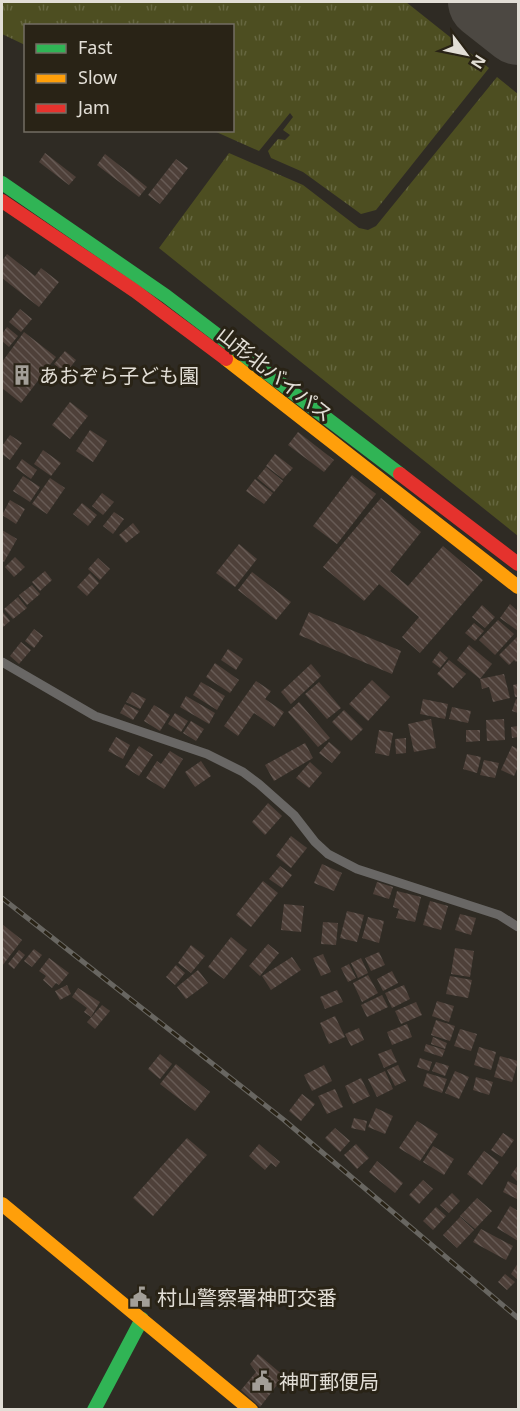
<svg xmlns="http://www.w3.org/2000/svg" width="520" height="1411" viewBox="0 0 520 1411" font-family="'Noto Sans','Noto Sans JP',sans-serif">
	<style>
		.grass { fill: url(#grass-tufts) }
		.lines { fill: none; stroke-linecap: round; stroke-linejoin: round }
		.runway { stroke: #4c4842; stroke-width: 74 }
		.building { fill: url(#building-back-hatch) }
		.street { stroke: #696765; stroke-width: 9 }
		.fast { stroke: #30b455; stroke-width: 14 }
		.slow { stroke: #ff9f0a; stroke-width: 14 }
		.jam { stroke: #e5322d; stroke-width: 14 }
		.rail-casing { stroke: #686661; stroke-width: 5 }
		.rail { stroke: #292316; stroke-width: 3; stroke-dasharray: 9; stroke-linecap: butt }
		.labels { text-anchor: middle; dominant-baseline: central; stroke-width: 6; stroke-linejoin: round; paint-order: stroke }
		.street-label { font-size: 20px; fill: #e2ded6; stroke: #292316 }
		.poi-label { font-size: 20px; fill: #e2ded6; stroke: #292316; text-anchor: start }
	</style>
	<defs>
		<pattern id="grass-tufts" width="24" height="20" patternUnits="userSpaceOnUse" patternTransform="scale(1.5)"><rect width="24" height="20" fill="#4d4e21"/><path d="M3 7l-1-3M5 7V3M7 7l1-3M15 17l-1-3M17 17v-4M19 17l1-3" fill="none" stroke="#666740"/></pattern>
		<pattern id="building-back-hatch" width="6" height="6" patternUnits="userSpaceOnUse" patternTransform="scale(1.5)"><rect width="6" height="6" fill="#4e4039"/><path d="M-1 5l2 2M0 0l6 6M5-1l2 2" fill="none" stroke="#675b55"/></pattern>
	</defs>
	<rect width="100%" height="100%" fill="#2f2b24"/>
	<g class="grass">
		<polygon points="2,2 406,2 489,68 376,210 361,214 303,172 271,158 268,151 278,139 285,140 290,135 283,130 293,117 290,113 259,151 214,131 232,130 232,26 26,26 25,45 2,34"/>
		<polygon points="497,77 518,94 518,536 159,248 229,153 303,185 359,228 368,230 376,226"/>
	</g>
	<g class="lines">
		<polyline class="runway" points="485,2 518,28"/>
	</g>
	<g class="building">
		<polygon points="45,153 76,177 69,185 39,162"/>
		<polygon points="105,154 147,187 139,197 97,165"/>
		<polygon points="176,159 188,168 160,204 148,195"/>
		<polygon points="7,254 35,276 41,268 59,282 39,307 2,278 2,261"/>
		<polygon points="20,309 32,319 21,332 9,322"/>
		<polygon points="7,327 18,336 9,347 2,341 2,334"/>
		<polygon points="24,332 56,357 21,403 2,388 2,362"/>
		<polygon points="65,351 76,360 66,373 54,364"/>
		<polygon points="70,402 88,416 70,439 52,425"/>
		<polygon points="90,430 107,441 93,462 76,451"/>
		<polygon points="298,432 334,460 324,472 288,445"/>
		<polygon points="10,435 22,443 10,460 2,454 2,446"/>
		<polygon points="43,450 61,463 51,476 34,464"/>
		<polygon points="275,454 293,468 283,479 266,466"/>
		<polygon points="22,459 37,470 31,479 16,468"/>
		<polygon points="266,467 283,481 274,492 257,478"/>
		<polygon points="352,475 376,494 337,544 313,526"/>
		<polygon points="23,476 40,487 30,502 13,491"/>
		<polygon points="50,478 65,488 47,514 32,504"/>
		<polygon points="255,479 273,493 264,504 246,491"/>
		<polygon points="102,493 114,502 103,515 92,506"/>
		<polygon points="381,498 421,532 390,571 408,586 443,546 483,580 420,653 402,637 419,617 379,584 364,601 323,567"/>
		<polygon points="10,500 25,509 16,524 2,515"/>
		<polygon points="82,503 97,515 88,526 73,514"/>
		<polygon points="114,512 124,519 113,534 103,526"/>
		<polygon points="133,523 140,532 126,543 119,535"/>
		<polygon points="2,530 17,539 4,562 2,560"/>
		<polygon points="239,544 257,559 235,587 216,573"/>
		<polygon points="15,557 25,567 14,577 5,567"/>
		<polygon points="98,558 110,569 100,580 88,569"/>
		<polygon points="45,571 52,580 40,591 32,582"/>
		<polygon points="252,572 291,602 276,620 238,590"/>
		<polygon points="90,573 99,583 87,596 77,587"/>
		<polygon points="32,585 40,594 27,605 19,595"/>
		<polygon points="18,597 27,608 13,619 4,609"/>
		<polygon points="510,604 518,611 518,631 500,618"/>
		<polygon points="482,605 495,617 485,628 472,617"/>
		<polygon points="2,611 10,621 2,628"/>
		<polygon points="309,612 401,651 392,674 299,635"/>
		<polygon points="498,620 514,634 495,655 479,640"/>
		<polygon points="474,623 484,631 475,641 465,633"/>
		<polygon points="34,629 43,636 34,648 25,641"/>
		<polygon points="517,637 518,660 516,662 514,660 509,665 499,655"/>
		<polygon points="21,642 31,650 19,664 10,656"/>
		<polygon points="469,645 492,664 480,679 457,660"/>
		<polygon points="228,649 243,659 236,670 221,660"/>
		<polygon points="440,651 448,658 440,668 432,662"/>
		<polygon points="449,660 466,674 453,688 437,674"/>
		<polygon points="215,663 239,680 230,693 206,677"/>
		<polygon points="311,664 321,676 291,704 281,692"/>
		<polygon points="504,674 510,698 493,702 489,687 482,689 480,679"/>
		<polygon points="372,680 390,697 368,721 349,704"/>
		<polygon points="256,681 271,691 265,699 284,712 274,727 254,713 238,736 224,726"/>
		<polygon points="201,682 225,696 217,710 193,695"/>
		<polygon points="319,682 341,708 327,719 305,694"/>
		<polygon points="518,684 518,697 515,697 513,685"/>
		<polygon points="132,692 146,699 140,709 126,702"/>
		<polygon points="186,696 215,713 209,724 180,707"/>
		<polygon points="423,699 448,704 445,719 420,714"/>
		<polygon points="516,699 518,700 518,713 512,711"/>
		<polygon points="299,702 330,738 318,747 288,712"/>
		<polygon points="125,704 139,711 133,720 120,713"/>
		<polygon points="154,705 170,715 160,731 144,721"/>
		<polygon points="452,707 471,711 468,723 449,719"/>
		<polygon points="344,710 363,729 351,741 332,722"/>
		<polygon points="175,713 188,721 181,732 168,724"/>
		<polygon points="431,719 436,748 414,752 408,724"/>
		<polygon points="504,719 505,740 487,741 486,720"/>
		<polygon points="191,721 204,729 196,741 183,733"/>
		<polygon points="518,726 518,737 512,738 511,727"/>
		<polygon points="379,730 393,733 389,756 375,753"/>
		<polygon points="466,730 480,730 480,741 466,742"/>
		<polygon points="116,737 130,745 123,759 108,751"/>
		<polygon points="406,738 406,753 396,754 395,739"/>
		<polygon points="329,742 341,752 332,763 319,753"/>
		<polygon points="305,743 313,758 274,781 265,765"/>
		<polygon points="139,746 153,755 139,776 125,767"/>
		<polygon points="512,746 518,749 518,767 514,776 501,770"/>
		<polygon points="170,751 183,759 164,789 146,778 157,761 161,764"/>
		<polygon points="467,754 481,757 477,773 463,769"/>
		<polygon points="484,760 499,763 495,778 480,775"/>
		<polygon points="201,761 211,776 195,787 185,772"/>
		<polygon points="310,762 322,773 309,788 296,778"/>
		<polygon points="268,803 282,816 265,835 252,822"/>
		<polygon points="291,836 307,848 291,868 276,856"/>
		<polygon points="322,864 342,873 334,891 314,883"/>
		<polygon points="280,866 292,875 282,888 269,879"/>
		<polygon points="263,881 278,893 251,927 236,915"/>
		<polygon points="377,882 393,887 389,899 373,894"/>
		<polygon points="397,891 421,897 415,922 396,918 399,909 393,907"/>
		<polygon points="430,901 448,906 441,930 423,925"/>
		<polygon points="284,904 304,906 301,932 281,930"/>
		<polygon points="347,911 364,915 357,942 340,938"/>
		<polygon points="460,914 476,918 471,935 455,930"/>
		<polygon points="368,917 384,921 379,943 362,938"/>
		<polygon points="323,922 338,923 336,945 321,944"/>
		<polygon points="2,924 22,940 2,966"/>
		<polygon points="231,937 247,950 224,979 208,967"/>
		<polygon points="268,944 279,953 260,976 249,966"/>
		<polygon points="191,945 205,956 191,973 178,963"/>
		<polygon points="455,948 474,951 470,977 451,974"/>
		<polygon points="34,949 42,955 32,967 24,961"/>
		<polygon points="19,950 25,955 14,969 8,964"/>
		<polygon points="379,952 385,965 371,971 365,958"/>
		<polygon points="323,954 331,972 321,976 313,958"/>
		<polygon points="292,957 301,970 271,990 262,976"/>
		<polygon points="49,958 69,973 59,985 56,983 52,988 43,980 46,976 39,971"/>
		<polygon points="361,958 368,973 358,978 351,963"/>
		<polygon points="349,964 356,978 348,982 341,968"/>
		<polygon points="176,965 185,973 175,985 166,977"/>
		<polygon points="198,970 208,983 186,999 177,987"/>
		<polygon points="392,971 398,983 383,991 377,979"/>
		<polygon points="368,975 378,993 362,1002 353,983"/>
		<polygon points="450,976 472,980 468,998 446,994"/>
		<polygon points="67,985 71,994 60,1000 55,991"/>
		<polygon points="404,985 410,999 392,1008 385,993"/>
		<polygon points="78,988 100,1002 91,1017 84,1012 87,1008 72,997"/>
		<polygon points="337,990 343,1002 325,1009 320,997"/>
		<polygon points="382,995 388,1007 367,1017 361,1005"/>
		<polygon points="437,1001 454,1006 449,1022 432,1016"/>
		<polygon points="416,1002 422,1015 401,1024 395,1011"/>
		<polygon points="102,1005 110,1011 95,1029 87,1022"/>
		<polygon points="335,1016 345,1037 329,1044 320,1023"/>
		<polygon points="436,1020 455,1026 450,1041 431,1035"/>
		<polygon points="407,1024 412,1037 392,1045 387,1032"/>
		<polygon points="359,1028 364,1040 351,1046 345,1034"/>
		<polygon points="460,1029 477,1034 471,1051 454,1046"/>
		<polygon points="433,1037 447,1043 445,1049 431,1044"/>
		<polygon points="426,1044 445,1050 442,1057 424,1051"/>
		<polygon points="479,1047 496,1052 491,1070 474,1065"/>
		<polygon points="391,1049 397,1062 384,1068 378,1054"/>
		<polygon points="160,1054 172,1064 160,1079 148,1069"/>
		<polygon points="500,1056 518,1061 512,1082 494,1077"/>
		<polygon points="420,1058 432,1062 429,1071 417,1067"/>
		<polygon points="436,1062 449,1066 445,1076 432,1071"/>
		<polygon points="176,1064 210,1092 195,1111 160,1084"/>
		<polygon points="324,1065 332,1081 312,1091 304,1075"/>
		<polygon points="398,1065 406,1081 395,1086 387,1070"/>
		<polygon points="385,1071 393,1089 377,1097 368,1079"/>
		<polygon points="455,1071 469,1077 459,1099 445,1093"/>
		<polygon points="427,1073 447,1079 442,1093 423,1086"/>
		<polygon points="476,1077 493,1082 489,1095 473,1090"/>
		<polygon points="361,1078 370,1096 353,1104 345,1086"/>
		<polygon points="335,1089 343,1107 327,1114 318,1096"/>
		<polygon points="302,1094 315,1104 301,1121 289,1111"/>
		<polygon points="376,1108 393,1116 385,1134 368,1127"/>
		<polygon points="354,1118 367,1121 365,1131 351,1128"/>
		<polygon points="417,1121 438,1134 420,1161 399,1148"/>
		<polygon points="335,1128 350,1141 340,1152 325,1138"/>
		<polygon points="503,1133 514,1140 502,1157 491,1150"/>
		<polygon points="187,1138 207,1155 153,1216 133,1198"/>
		<polygon points="259,1144 280,1162 276,1167 271,1163 265,1170 249,1156"/>
		<polygon points="356,1144 369,1158 357,1169 344,1155"/>
		<polygon points="433,1146 454,1159 444,1175 423,1162"/>
		<polygon points="484,1151 499,1162 482,1185 467,1174"/>
		<polygon points="377,1161 403,1183 395,1193 369,1172"/>
		<polygon points="518,1165 518,1182 511,1175"/>
		<polygon points="423,1180 433,1189 419,1204 409,1195"/>
		<polygon points="508,1181 518,1186 517,1199 503,1192"/>
		<polygon points="452,1193 460,1201 449,1213 440,1205"/>
		<polygon points="477,1198 492,1211 475,1229 460,1216"/>
		<polygon points="510,1206 518,1211 518,1241 497,1228"/>
		<polygon points="436,1207 446,1216 433,1230 423,1221"/>
		<polygon points="460,1217 474,1230 457,1248 443,1235"/>
		<polygon points="481,1229 513,1246 506,1260 473,1242"/>
		<polygon points="518,1263 518,1280 511,1274"/>
		<polygon points="505,1274 515,1282 507,1290 498,1282"/>
		<polygon points="258,1354 284,1376 260,1407 241,1390 256,1372 250,1364"/>
	</g>
	<g class="lines">
		<polyline class="street" points="2,662 95,716 207,754 243,772 259,784 294,815 315,842 328,854 357,869 499,915 518,927"/>
		<g class="fast">
			<polyline points="2,183 166,296 400,474"/>
			<polyline points="94,1410 142,1319"/>
		</g>
		<g class="slow">
			<polyline points="226,359 518,587"/>
			<polyline points="2,1204 251,1410"/>
		</g>
		<g class="jam">
			<polyline points="2,201 135,291 226,359"/>
			<polyline points="400,474 518,564"/>
		</g>
		<g class="rail-casing">
			<polyline id="rail" points="2,898 284,1120 518,1318"/>
		</g>
		<use href="#rail" class="rail"/>
	</g>
	<defs>
		<g id="building-bare" transform="scale(1.62)"><path d="M-4-6H4V6H1V3H-1V6H-4ZM-2.5-4.3h1.7v1.8h-1.7ZM.8-4.3h1.7v1.8H.8ZM-2.5-1h1.7V.8h-1.7ZM.8-1h1.7V.8H.8Z" fill="#a39f98" stroke="#292316" stroke-width="2.5" paint-order="stroke"/></g>
		<g id="civic-bare" transform="scale(1.62)"><path d="M-.6-6.5H3V-4.5H.6V-3L4-1V1h2V6H-6V1h2V-1L-.6-3ZM-1.2 2.5V6h2.4V2.5Z" fill="#a39f98" stroke="#292316" stroke-width="2.5" paint-order="stroke"/></g>
	</defs>
	<g fill-rule="evenodd">
		<use href="#building-bare" x="22" y="375"/>
		<use href="#civic-bare" x="140" y="1297"/>
		<use href="#civic-bare" x="262" y="1381"/>
	</g>
	<g class="labels">
		<g class="street-label">
			<text transform="translate(275 374) rotate(38)">山形北バイパス</text>
		</g>
		<g class="poi-label">
			<text x="39" y="375">あおぞら子ども園</text>
			<text x="157" y="1297">村山警察署神町交番</text>
			<text x="279" y="1381">神町郵便局</text>
		</g>
	</g>
	<rect width="520" height="1411" fill="none" stroke="#e2ded6" stroke-width="6"/>
	<rect x="24" y="24" width="210" height="108" fill="#292316" stroke="#736e63" stroke-width="1.5"/>
	<rect x="36" y="44" width="30" height="9" fill="#30b455" stroke="#736e63" stroke-width="1.5"/>
	<text x="78" y="54" font-size="18" fill="#e2ded6">Fast</text>
	<rect x="36" y="74" width="30" height="9" fill="#ff9f0a" stroke="#736e63" stroke-width="1.5"/>
	<text x="78" y="84" font-size="18" fill="#e2ded6">Slow</text>
	<rect x="36" y="104" width="30" height="9" fill="#e5322d" stroke="#736e63" stroke-width="1.5"/>
	<text x="78" y="114" font-size="18" fill="#e2ded6">Jam</text>
	<g transform="translate(466 54) rotate(122)" stroke="#292316" stroke-width="4.5" paint-order="stroke">
	<path d="M0-4.5L10 22L0 15L-10 22Z" fill="#e2ded6"/>
	<text y="-9" font-size="16" font-weight="bold" text-anchor="middle" fill="#e2ded6">N</text>
	</g>
</svg>
